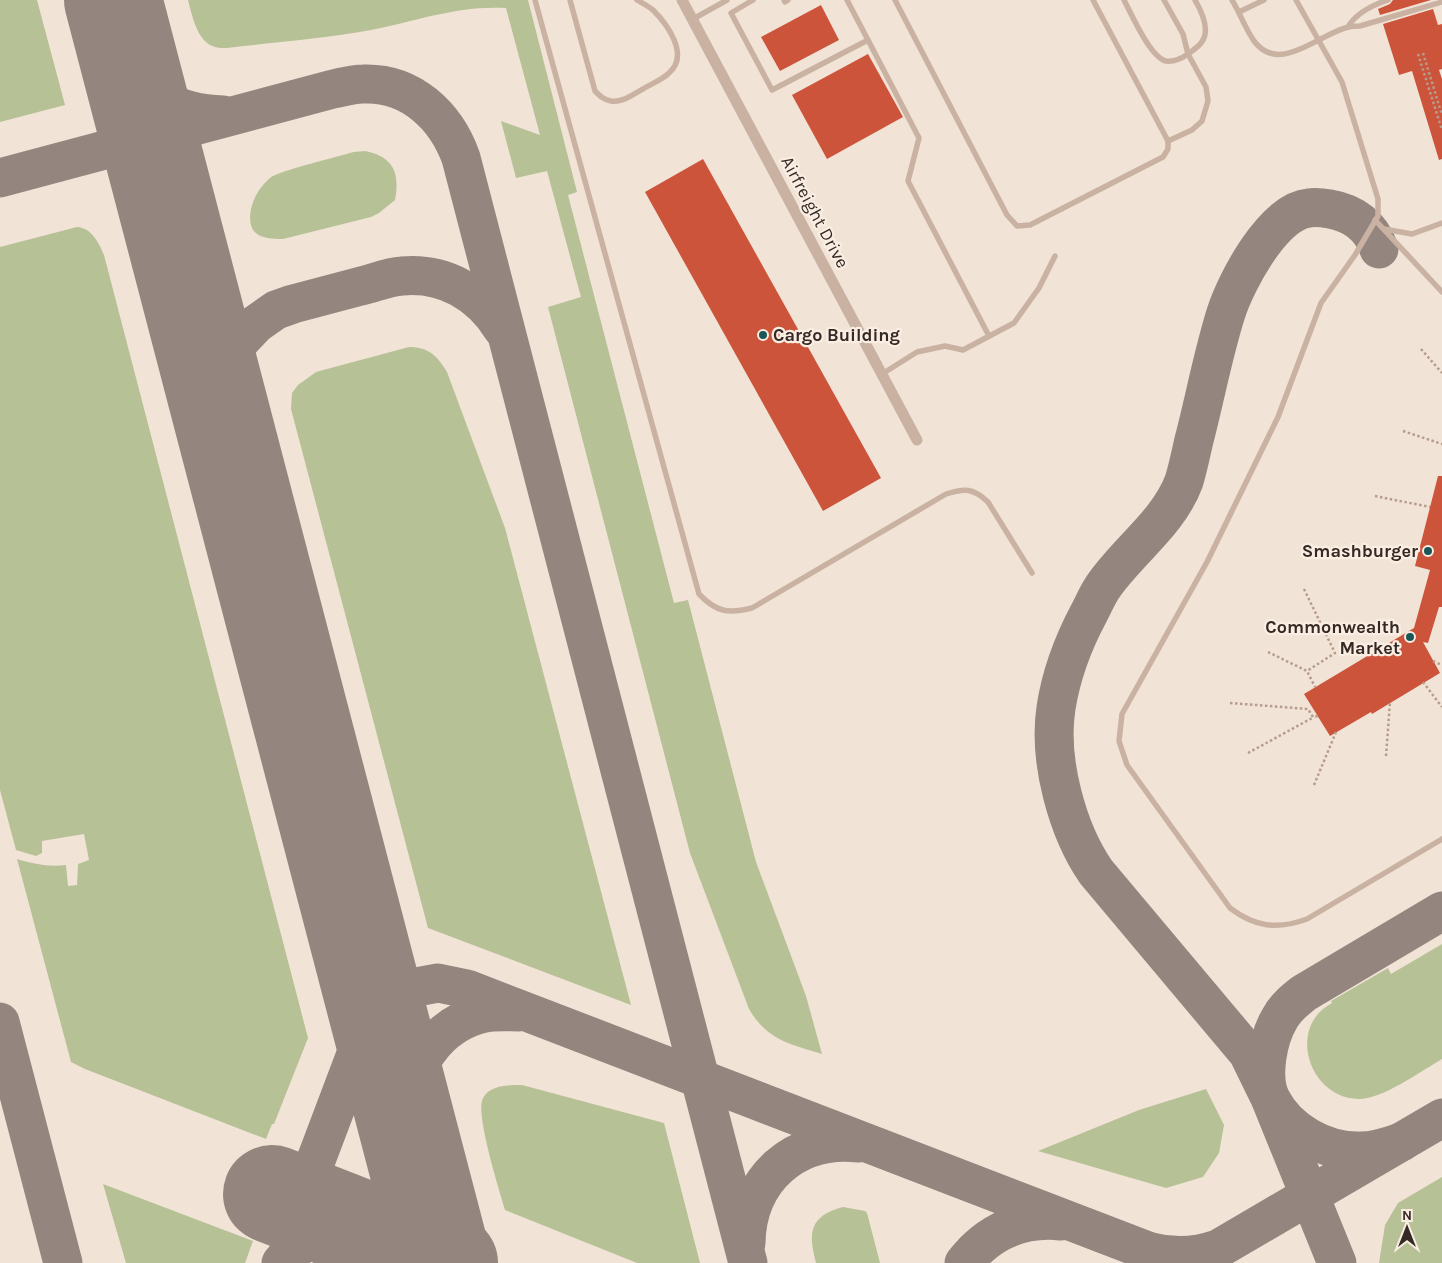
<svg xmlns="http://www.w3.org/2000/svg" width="1442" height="1263" viewBox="0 0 1442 1263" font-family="Karla,sans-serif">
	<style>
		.green { fill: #b6c196 }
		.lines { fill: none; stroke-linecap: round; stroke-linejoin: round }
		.taxiway { stroke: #94867e; stroke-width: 39 }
		.runway { stroke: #94867e; stroke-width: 98 }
		.building { fill: #cc543b }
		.path { stroke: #b69c8d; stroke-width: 2.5; stroke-dasharray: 2.5 2.5; stroke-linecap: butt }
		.lane { stroke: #cab2a3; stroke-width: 5.5 }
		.street { stroke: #cab2a3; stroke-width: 11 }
		.poi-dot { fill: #195857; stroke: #faeee3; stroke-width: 2 }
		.labels { text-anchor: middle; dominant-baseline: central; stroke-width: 4.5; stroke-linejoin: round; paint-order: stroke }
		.street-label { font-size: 18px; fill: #352925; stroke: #faeee3 }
		.poi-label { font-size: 18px; font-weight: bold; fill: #352925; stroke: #faeee3; text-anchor: end }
	</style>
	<rect width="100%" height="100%" fill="#f2e3d7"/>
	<g class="green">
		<polygon points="0,0 37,0 65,105 0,122"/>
		<path d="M188 0H528L577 192 568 195 674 603 688 600 756 862 806 996 822 1054C790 1044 767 1040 749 1009L690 853 548 307 581 297 547 171 516 178 501 121 540 135 506 8C459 5 416 21 371 30 323 39 275 42 227 48 223 48 218 48 215 47 197 42 192 15 188 0Z"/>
		<path d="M365 151C394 157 400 173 395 200L379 213 371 217 283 239C272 239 254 239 251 225 247 208 257 189 270 178 278 171 340 156 354 152Z"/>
		<path d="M77 227C92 228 99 243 104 255L308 1038 274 1124H272L266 1139 85 1069 71 1062 17 859C34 864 48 867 66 865L68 886 77 885 78 864 89 860 84 834 42 841V853L36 856 16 850 0 790V247Z"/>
		<path d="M409 347C429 347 437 356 447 372L505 528 631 1005 428 928 291 409 292 393 298 385 316 372Z"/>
		<path d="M1442 944V1059C1421 1071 1383 1099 1359 1099 1309 1099 1286 1027 1332 1003L1331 1001 1388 968 1391 974Z"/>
		<path d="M522 1085 664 1123 700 1263H637L505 1210C499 1189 477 1119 482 1101 487 1085 508 1085 522 1085Z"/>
		<polygon points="1206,1089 1224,1125 1219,1153 1203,1177 1166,1188 1038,1151 1139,1110"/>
		<polygon points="1442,1177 1442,1263 1379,1263 1385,1225 1398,1203"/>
		<polygon points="103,1184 253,1241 245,1263 126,1263"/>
		<path d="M843 1207 865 1211 867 1213 880 1263H816C808 1233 809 1216 843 1207Z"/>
	</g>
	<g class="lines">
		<g class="taxiway">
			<path d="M126 51C148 96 172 113 223 115"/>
			<path d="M0 178 333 89C343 87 353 84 363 84 411 82 446 116 461 158L748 1263"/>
			<path d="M256 552 223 418 221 392 226 369 238 343 256 324 276 310 293 304C316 298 338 292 361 286 374 283 388 277 402 276 444 272 480 293 502 328"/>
			<polyline points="0,1022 63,1263"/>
			<path d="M1401 1142C1387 1147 1374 1151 1360 1151 1325 1152 1287 1131 1271 1099 1260 1077 1268 1038 1280 1018 1286 1007 1295 1000 1304 993L1442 911"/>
			<polyline points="299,1205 364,1033 377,1011 393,998 411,988 438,983 467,989 1179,1263"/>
			<path d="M435 1224C429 1200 423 1175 417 1150 414 1140 409 1128 408 1117 406 1069 438 1023 485 1013 496 1011 508 1012 519 1012"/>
			<path d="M746 1243C747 1179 795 1136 859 1143"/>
			<path d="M1152 1252C1175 1258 1195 1257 1218 1249L1442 1118"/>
			<polyline points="281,1263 287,1256 305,1242 329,1234 353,1233 435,1263"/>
			<path d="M964 1263C988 1232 1021 1217 1061 1221"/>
			<path d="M1337 1263 1270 1098 1248 1053 1096 872C1067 830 1048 760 1056 708 1061 675 1073 643 1089 613 1094 604 1098 593 1105 584 1130 549 1169 522 1184 481 1188 468 1191 453 1194 440 1205 398 1213 354 1226 313 1236 282 1273 211 1309 208 1315 207 1324 208 1330 209 1353 213 1371 226 1379 249"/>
		</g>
		<g class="runway">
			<polyline points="113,0 443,1263"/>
			<polyline points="272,1194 449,1263"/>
		</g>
	</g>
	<g class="building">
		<polygon points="1393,0 1431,0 1380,15 1378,9 1390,4"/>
		<polygon points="821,5 839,40 780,71 761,37"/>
		<polygon points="1433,9 1438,25 1442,24 1442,69 1439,70 1442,79 1442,159 1439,160 1412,71 1399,75 1383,24"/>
		<polygon points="868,54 903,117 827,159 792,95"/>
		<polygon points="703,159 881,478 823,511 645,192"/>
		<polygon points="1438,476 1442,476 1442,607 1439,607 1428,643 1423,642 1440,673 1372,714 1371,712 1330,736 1304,694 1414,628 1430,570 1415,566"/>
	</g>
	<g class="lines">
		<g class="path">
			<polyline points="1423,53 1442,115"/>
			<polyline points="1418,54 1442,130"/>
			<polyline points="1421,349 1442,373"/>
			<polyline points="1403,431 1442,444"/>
			<polyline points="1375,496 1430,507"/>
			<polyline points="1304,589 1335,653 1307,671"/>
			<polyline points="1268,652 1307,671 1315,687"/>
			<polyline points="1433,661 1442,665"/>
			<polyline points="1423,682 1442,707"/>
			<polyline points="1230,703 1308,709 1313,717 1318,716"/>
			<polyline points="1248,753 1314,717"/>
			<polyline points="1386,756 1390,702"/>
			<polyline points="1314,785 1336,732"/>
		</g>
		<g class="lane">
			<path d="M535 0 699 594C716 612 728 614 752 608L946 494C965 488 973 488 988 502L1032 573"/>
			<path d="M570 0 595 91C600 96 604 100 611 101 622 103 633 94 643 89 651 84 662 80 669 73 690 55 667 24 653 10 648 6 642 3 637 0"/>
			<polyline points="753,0 731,13 772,90 868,40 847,0"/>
			<polyline points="784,0 785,2 788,0"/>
			<polyline points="895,0 1007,215 1017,226 1030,225 1163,157 1168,149 1168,141 1093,0"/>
			<path d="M1124 0C1132 15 1150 57 1166 61 1175 62 1181 59 1188 54L1183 34 1164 0"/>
			<path d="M1232 0C1240 13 1245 28 1254 41 1280 76 1321 32 1349 27 1352 26 1357 26 1360 26L1442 2"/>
			<path d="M1296 0 1342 82 1378 199V216L1355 255 1321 303 1278 417 1207 562 1122 714 1119 741 1127 765 1230 908C1255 927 1277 930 1307 919L1442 839"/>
			<polyline points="1239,12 1264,0"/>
			<polyline points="693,19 727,0"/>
			<path d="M1348 27C1356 13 1373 5 1388 0"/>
			<polyline points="868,40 919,138 908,181 989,336"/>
			<path d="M1168 141 1192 130 1202 121 1208 101 1206 87 1188 54C1192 51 1198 47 1201 43 1211 31 1202 12 1195 0"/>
			<polyline points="1375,220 1442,292"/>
			<polyline points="1384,229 1412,234 1442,223"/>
			<polyline points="882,374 917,352 945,346 963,350 1014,323 1039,288 1055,256"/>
		</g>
		<polyline class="street" points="682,0 917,440"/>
	</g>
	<g class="poi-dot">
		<circle cx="763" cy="335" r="5"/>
		<circle cx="1428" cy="551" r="5"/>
		<circle cx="1410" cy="637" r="5"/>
	</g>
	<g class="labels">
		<g class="street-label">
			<text transform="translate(815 212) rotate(62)">Airfreight Drive</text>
		</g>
		<g class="poi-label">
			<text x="773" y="335" text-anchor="start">Cargo Building</text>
			<text x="1418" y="551">Smashburger</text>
			<text x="1400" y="627">Commonwealth<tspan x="1400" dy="21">Market</tspan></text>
		</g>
	</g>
	<g transform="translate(1407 1228)" stroke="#faeee3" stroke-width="4" paint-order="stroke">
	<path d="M0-4L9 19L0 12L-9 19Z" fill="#352925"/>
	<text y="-8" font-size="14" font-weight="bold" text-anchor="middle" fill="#352925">N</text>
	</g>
</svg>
